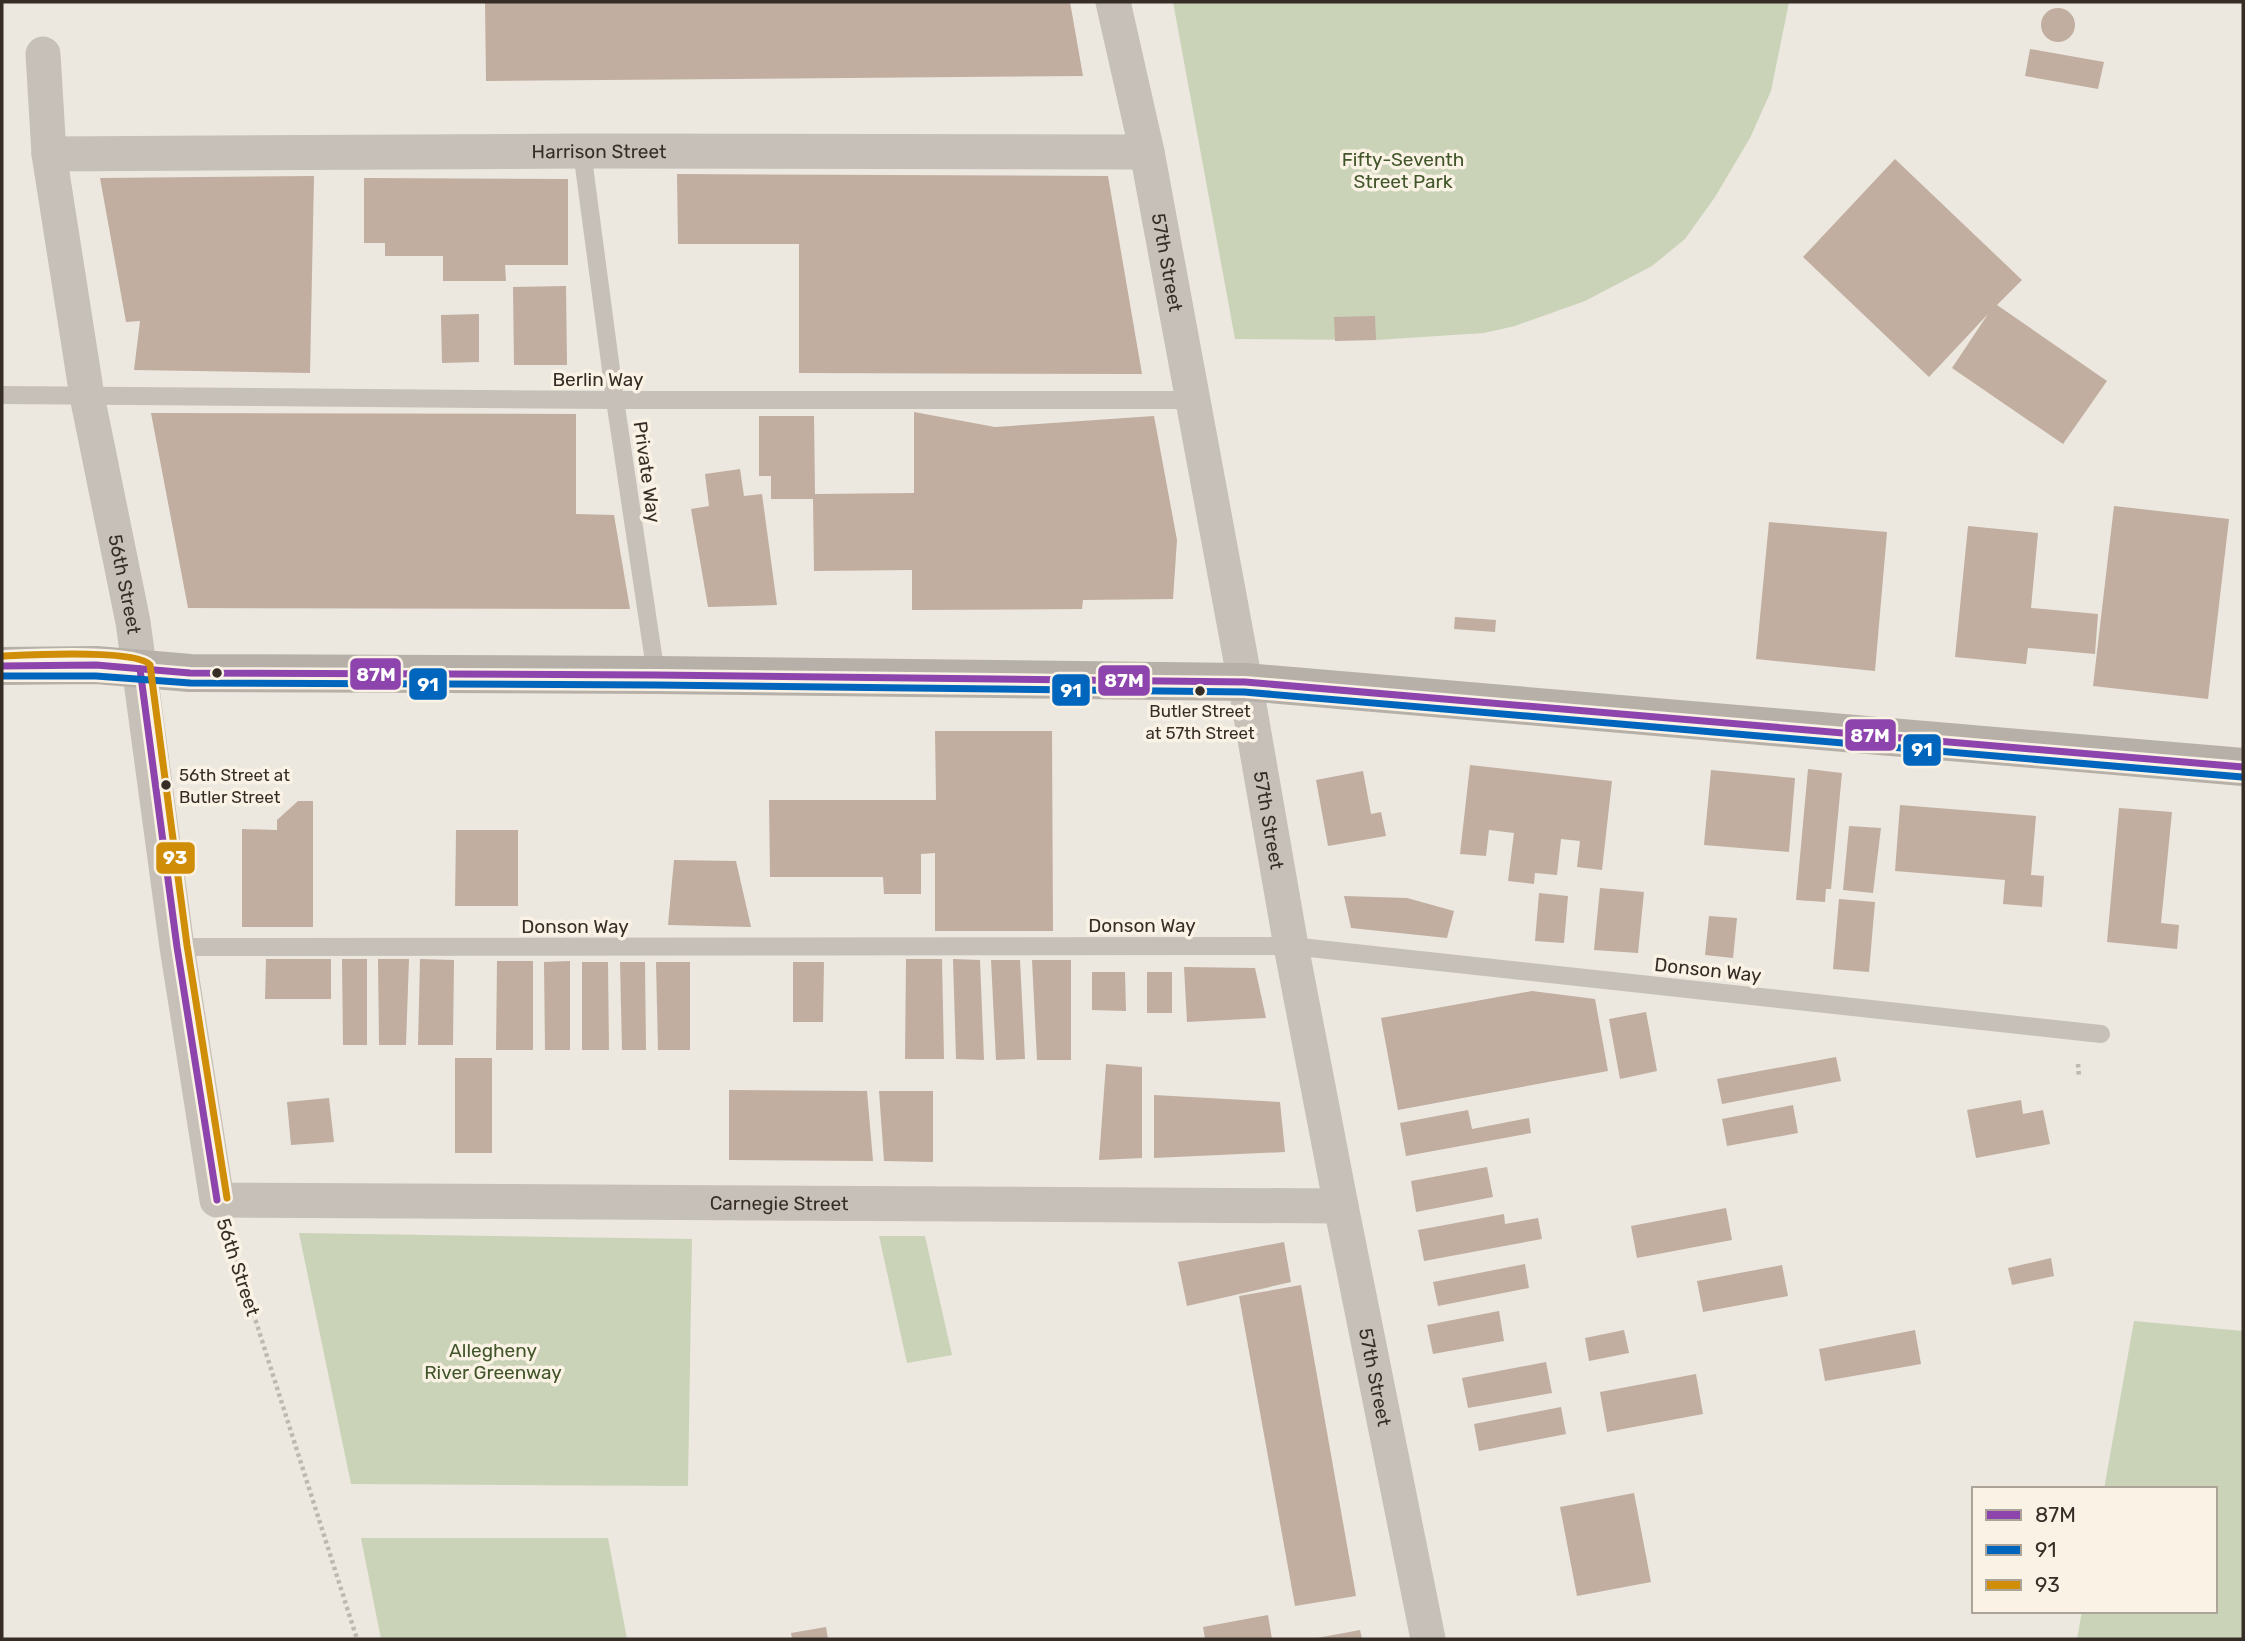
<svg xmlns="http://www.w3.org/2000/svg" width="2245" height="1641" viewBox="0 0 2245 1641" font-family="Rubik,sans-serif">
	<style>
		.green { fill: #cad3b8 }
		.building { fill: #c1aea0 }
		.lines { fill: none; stroke-linecap: round; stroke-linejoin: round }
		.path { stroke: #beb8b1; stroke-width: 4.5; stroke-dasharray: 3.5 3.5; stroke-linecap: butt }
		.service { stroke: #c6c0b8; stroke-width: 18 }
		.minor { stroke: #c6c0b8; stroke-width: 35 }
		.secondary { stroke: #b6b0a9; stroke-width: 38 }
		.bus-1-casing { stroke: #faf3e5; stroke-width: 12 }
		.bus-2-casing { stroke: #faf3e5; stroke-width: 12 }
		.bus-3-casing { stroke: #faf3e5; stroke-width: 12 }
		.bus-1 { stroke: #8e44ad; stroke-width: 7 }
		.bus-2 { stroke: #0065bd; stroke-width: 7 }
		.bus-3 { stroke: #d08e08; stroke-width: 7 }
		.bus-dot { fill: #362d26; stroke: #faf3e5; stroke-width: 2.5 }
		.labels { text-anchor: middle; dominant-baseline: central; stroke-width: 7; stroke-linejoin: round; paint-order: stroke }
		.bus-label { font-size: 17px; fill: #362d26; stroke: #faf3e5 }
		.street-label { font-size: 19px; fill: #362d26; stroke: #faf3e5 }
		.park-label { font-size: 19px; fill: #405529; stroke: #faf3e5 }
		.line-badge { stroke: #faf3e5; stroke-width: 2.5 }
		.badge-label { font-size: 19px; text-anchor: middle; font-weight: bold; fill: #fff }
	</style>
	<rect width="100%" height="100%" fill="#ece8df"/>
	<g class="green">
		<polygon points="1173,2 1789,2 1771,91 1750,138 1715,197 1685,239 1652,266 1585,301 1515,326 1484,333 1376,340 1235,339"/>
		<polygon points="299,1233 692,1239 688,1486 351,1484"/>
		<polygon points="879,1236 925,1236 952,1355 907,1363"/>
		<polygon points="2134,1321 2243,1331 2243,1639 2077,1639 2082,1611 2215,1611 2215,1489 2104,1489"/>
		<polygon points="361,1538 608,1538 627,1639 381,1639"/>
	</g>
	<g class="building">
		<polygon points="485,2 1070,2 1083,76 486,81"/>
		<circle cx="2058" cy="25" r="17"/>
		<polygon points="2030,49 2104,62 2098,89 2025,76"/>
		<polygon points="1895,159 2022,280 1997,305 2107,381 2063,444 1952,368 1988,314 1929,377 1803,257"/>
		<polygon points="677,174 1108,176 1142,374 799,373 799,244 678,244"/>
		<polygon points="314,176 310,373 134,370 140,321 126,322 100,178"/>
		<polygon points="364,178 568,179 568,265 505,265 506,281 443,281 443,256 385,256 385,243 364,243"/>
		<polygon points="566,286 567,365 514,365 513,287"/>
		<polygon points="479,314 479,362 442,363 441,315"/>
		<polygon points="1375,316 1376,340 1335,341 1334,317"/>
		<polygon points="914,412 995,427 1154,416 1177,540 1173,599 1083,600 1082,609 912,610 912,570 814,571 813,499 771,499 771,476 759,476 759,416 814,416 815,494 914,493"/>
		<polygon points="151,413 576,414 576,514 614,515 630,609 188,608"/>
		<polygon points="740,469 744,496 762,494 777,605 708,607 691,509 709,506 705,474"/>
		<polygon points="2114,506 2229,519 2208,699 2093,686"/>
		<polygon points="1769,522 1887,532 1875,671 1756,659"/>
		<polygon points="1968,526 2038,533 2031,608 2098,614 2095,654 2028,648 2026,664 1955,657"/>
		<polygon points="1455,617 1496,620 1495,632 1454,629"/>
		<polygon points="935,731 1052,731 1053,931 935,931 935,853 921,854 921,894 884,894 883,877 770,877 769,800 936,800"/>
		<polygon points="1470,765 1612,781 1602,870 1577,867 1580,841 1561,839 1557,875 1535,873 1534,884 1508,881 1514,833 1489,830 1486,856 1460,854"/>
		<polygon points="1808,769 1842,773 1831,889 1826,889 1825,902 1796,900"/>
		<polygon points="1711,770 1795,778 1789,852 1704,845"/>
		<polygon points="1363,771 1371,814 1381,812 1386,836 1328,846 1316,780"/>
		<polygon points="298,801 313,801 313,927 242,927 242,829 277,830 277,820"/>
		<polygon points="1900,805 2036,816 2031,875 2044,876 2042,907 2003,904 2005,880 1895,871"/>
		<polygon points="2119,808 2172,812 2161,923 2179,925 2177,949 2107,942"/>
		<polygon points="1849,826 1881,828 1873,893 1843,890"/>
		<polygon points="456,830 518,830 518,906 455,906"/>
		<polygon points="674,860 736,861 751,927 668,925"/>
		<polygon points="1600,888 1644,892 1638,953 1594,950"/>
		<polygon points="1539,893 1568,896 1564,943 1535,941"/>
		<polygon points="1344,896 1407,898 1454,911 1447,938 1351,928"/>
		<polygon points="1839,899 1875,902 1869,972 1833,969"/>
		<polygon points="1709,916 1737,918 1733,958 1705,955"/>
		<polygon points="266,959 331,959 331,999 265,999"/>
		<polygon points="342,959 367,959 367,1045 343,1045"/>
		<polygon points="378,959 409,959 406,1045 379,1045"/>
		<polygon points="420,959 454,960 453,1045 418,1045"/>
		<polygon points="906,959 942,959 944,1059 905,1059"/>
		<polygon points="953,959 980,960 984,1060 956,1059"/>
		<polygon points="991,960 1020,960 1025,1059 996,1060"/>
		<polygon points="1032,960 1071,960 1071,1060 1037,1060"/>
		<polygon points="497,961 533,961 533,1050 496,1050"/>
		<polygon points="570,961 570,1050 545,1050 544,962"/>
		<polygon points="582,962 608,962 609,1050 582,1050"/>
		<polygon points="620,962 645,962 646,1050 622,1050"/>
		<polygon points="656,962 690,962 690,1050 658,1050"/>
		<polygon points="793,962 824,962 823,1022 793,1022"/>
		<polygon points="1184,967 1255,968 1266,1018 1187,1022"/>
		<polygon points="1092,972 1125,972 1126,1011 1092,1010"/>
		<rect x="1147" y="972" width="25" height="41"/>
		<polygon points="1532,991 1595,999 1608,1071 1398,1110 1381,1018"/>
		<polygon points="1646,1012 1657,1071 1620,1079 1609,1019"/>
		<polygon points="1836,1057 1841,1081 1722,1104 1717,1079"/>
		<rect x="455" y="1058" width="37" height="95"/>
		<polygon points="1106,1064 1142,1067 1142,1158 1099,1160"/>
		<polygon points="729,1090 867,1091 873,1161 729,1160"/>
		<polygon points="879,1091 933,1091 933,1162 884,1161"/>
		<polygon points="1154,1095 1280,1102 1285,1152 1154,1158"/>
		<polygon points="329,1098 334,1142 291,1145 287,1102"/>
		<polygon points="2021,1100 2023,1114 2043,1110 2050,1144 1976,1158 1967,1110"/>
		<polygon points="1793,1105 1798,1133 1727,1146 1722,1119"/>
		<polygon points="1468,1110 1472,1129 1529,1118 1531,1133 1406,1156 1400,1123"/>
		<polygon points="1487,1167 1493,1197 1416,1212 1411,1181"/>
		<polygon points="1726,1208 1732,1240 1637,1258 1631,1226"/>
		<polygon points="1504,1214 1505,1224 1538,1218 1542,1239 1424,1261 1418,1230"/>
		<polygon points="1284,1242 1291,1282 1187,1306 1178,1262"/>
		<polygon points="2051,1258 2054,1276 2012,1285 2008,1268"/>
		<polygon points="1525,1264 1529,1288 1438,1306 1433,1282"/>
		<polygon points="1782,1265 1788,1296 1703,1312 1697,1281"/>
		<polygon points="1301,1285 1356,1596 1295,1606 1239,1296"/>
		<polygon points="1499,1311 1504,1341 1433,1354 1427,1325"/>
		<polygon points="1624,1330 1629,1353 1589,1361 1585,1338"/>
		<polygon points="1915,1330 1921,1364 1825,1381 1819,1349"/>
		<polygon points="1546,1362 1552,1393 1468,1408 1462,1378"/>
		<polygon points="1696,1374 1703,1414 1607,1432 1600,1392"/>
		<polygon points="1561,1407 1566,1434 1479,1451 1474,1424"/>
		<polygon points="1634,1493 1651,1582 1577,1596 1560,1507"/>
		<polygon points="1268,1615 1272,1639 1205,1639 1203,1627"/>
		<polygon points="826,1627 828,1639 792,1639 791,1633"/>
		<polygon points="1360,1630 1362,1639 1317,1639 1317,1638"/>
	</g>
	<g class="lines">
		<g class="path">
			<polyline points="2078,1064 2079,1077"/>
			<polyline points="230,1240 357,1639"/>
		</g>
		<g class="service">
			<polyline points="582,151 615,400 656,675"/>
			<polyline points="2,395 615,400 1193,400"/>
			<polyline points="177,947 1291,946 2101,1034"/>
		</g>
		<g class="minor">
			<path id="s1" d="M1113 2 1147 152 1245 682 1291 946 1341 1206 1428 1639"/>
			<path id="s2" d="M43 54 49 154 87 396 133 622 177 947 217 1200 1341 1206"/>
			<path id="s3" d="M49 154 582 151 1147 152"/>
		</g>
		<polyline class="secondary" points="2,666 96,665 190,673 656,675 1245,682 2243,767"/>
		<g class="bus-1-casing">
			<g id="bus-1">
				<polyline points="2,666 96,665 190,673 656,675 1245,682 2243,767"/>
				<polyline points="140,669 177,947 217,1200"/>
			</g>
		</g>
		<g class="bus-2-casing">
			<polyline id="bus-2" points="2,676 96,676 190,683 656,685 1244,692 2242,777"/>
		</g>
		<g class="bus-3-casing">
			<path id="bus-3" d="M2 656C27 655 137 649 150 665L187 945 227 1198"/>
		</g>
		<use href="#bus-1" class="bus-1"/>
		<use href="#bus-2" class="bus-2"/>
		<use href="#bus-3" class="bus-3"/>
	</g>
	<g class="bus-dot">
		<circle cx="217" cy="673" r="6"/>
		<circle cx="1200" cy="691" r="6"/>
		<circle cx="166" cy="785" r="6"/>
	</g>
	<g class="labels">
		<g class="bus-label">
			<text x="1200" y="711">Butler Street<tspan x="1200" dy="22">at 57th Street</tspan></text>
			<text x="179" y="775" text-anchor="start">56th Street at<tspan x="179" dy="22">Butler Street</tspan></text>
		</g>
		<g class="street-label">
			<text stroke="none"><textPath href="#s3" startOffset="550">Harrison Street</textPath></text>
			<text stroke="none"><textPath href="#s1" startOffset="266">57th Street</textPath></text>
			<text x="598" y="379">Berlin Way</text>
			<text transform="translate(647 472) rotate(82)">Private Way</text>
			<text stroke="none"><textPath href="#s2" startOffset="537">56th Street</textPath></text>
			<text stroke="none"><textPath href="#s1" startOffset="833">57th Street</textPath></text>
			<text x="1142" y="925">Donson Way</text>
			<text x="575" y="926">Donson Way</text>
			<text transform="translate(1708 970) rotate(6)">Donson Way</text>
			<text stroke="none"><textPath href="#s2" startOffset="1722">Carnegie Street</textPath></text>
			<text transform="translate(238 1267) rotate(72)">56th Street</text>
			<text stroke="none"><textPath href="#s1" startOffset="1400">57th Street</textPath></text>
		</g>
		<g class="park-label">
			<text x="1403" y="159">Fifty-Seventh<tspan x="1403" dy="22">Street Park</tspan></text>
			<text x="493" y="1350">Allegheny<tspan x="493" dy="22">River Greenway</tspan></text>
		</g>
	</g>
	<g class="line-badge">
		<rect x="349" y="657" width="53" height="34" rx="7" fill="#8e44ad"/>
		<rect x="1097" y="664" width="54" height="33" rx="7" fill="#8e44ad"/>
		<rect x="408" y="667" width="40" height="34" rx="7" fill="#0065bd"/>
		<rect x="1051" y="673" width="40" height="34" rx="7" fill="#0065bd"/>
		<rect x="1844" y="718" width="53" height="34" rx="7" fill="#8e44ad"/>
		<rect x="1902" y="733" width="40" height="34" rx="7" fill="#0065bd"/>
		<rect x="155" y="841" width="41" height="34" rx="7" fill="#d08e08"/>
	</g>
	<g class="badge-label">
		<text x="376" y="681">87M</text>
		<text x="1124" y="687">87M</text>
		<text x="428" y="691">91</text>
		<text x="1071" y="697">91</text>
		<text x="1870" y="742">87M</text>
		<text x="1922" y="756">91</text>
		<text x="175" y="864">93</text>
	</g>
	<rect width="2245" height="1641" fill="none" stroke="#362d26" stroke-width="7"/>
	<rect x="1972" y="1487" width="245" height="126" fill="#faf3e5" stroke="#aca499" stroke-width="2"/>
	<rect x="1986" y="1510" width="35" height="10" fill="#8e44ad" stroke="#aca499" stroke-width="2"/>
	<text x="2035" y="1522" font-size="21" fill="#362d26">87M</text>
	<rect x="1986" y="1545" width="35" height="10" fill="#0065bd" stroke="#aca499" stroke-width="2"/>
	<text x="2035" y="1557" font-size="21" fill="#362d26">91</text>
	<rect x="1986" y="1580" width="35" height="10" fill="#d08e08" stroke="#aca499" stroke-width="2"/>
	<text x="2035" y="1592" font-size="21" fill="#362d26">93</text>
</svg>
